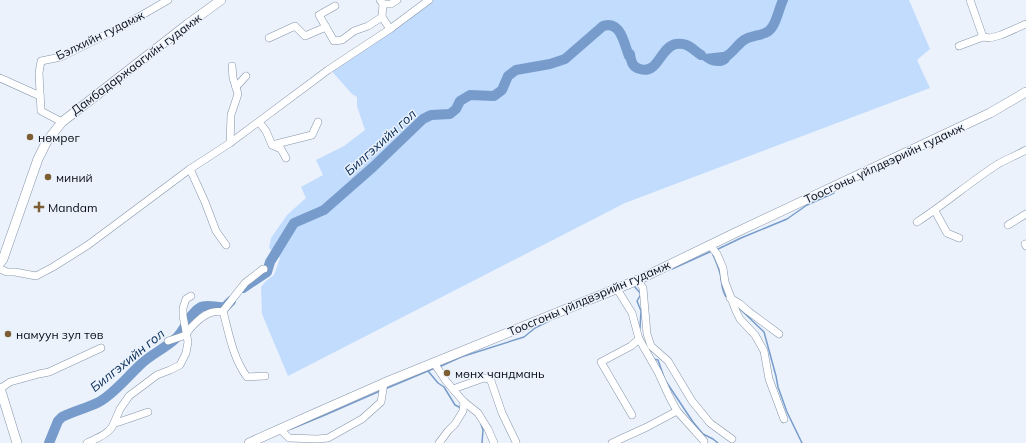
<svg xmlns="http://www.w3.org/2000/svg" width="1026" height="443" viewBox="0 0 1026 443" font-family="Mulish,sans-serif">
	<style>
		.green { fill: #c2dcfe }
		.water { fill: #779ccc }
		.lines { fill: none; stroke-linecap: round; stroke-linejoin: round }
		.stream { stroke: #779ccc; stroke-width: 1.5 }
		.river { stroke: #779ccc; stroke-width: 10 }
		.minor-casing { stroke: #8494a9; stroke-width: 8 }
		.major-casing { stroke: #8494a9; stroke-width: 10 }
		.minor { stroke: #fff; stroke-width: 7 }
		.major { stroke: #fff; stroke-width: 9 }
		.poi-dot { fill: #7c5e32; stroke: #ebf2fc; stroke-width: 1.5 }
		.labels { text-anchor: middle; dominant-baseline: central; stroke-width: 3; stroke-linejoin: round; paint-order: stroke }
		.street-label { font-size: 12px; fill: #080d14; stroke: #ebf2fc }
		.poi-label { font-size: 12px; fill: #080d14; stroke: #ebf2fc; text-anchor: start }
		.water-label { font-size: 13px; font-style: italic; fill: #032955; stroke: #ebf2fc }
	</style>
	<rect width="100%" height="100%" fill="#ebf2fc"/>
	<polygon class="green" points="430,0 909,0 930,49 917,60 930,88 625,203 288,376 262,314 261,287 266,281 274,275 280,258 269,248 271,238 287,215 306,198 301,187 323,175 316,160 344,146 365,130 357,106 357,97 352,94 329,68"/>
	<path class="water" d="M737 45 738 46C735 51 733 56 730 60 728 64 723 66 719 66 706 67 699 56 690 48L691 47 700 53 705 54 731 51Z"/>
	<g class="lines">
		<g class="stream">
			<polyline points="716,250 741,238 787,219 807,205 834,193"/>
			<path d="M713 255C716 261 718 267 720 273 722 282 721 291 727 298"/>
			<polyline points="672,269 712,251"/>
			<polyline points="634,286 641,294 637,301 641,311 640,328"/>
			<polyline points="738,307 764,332 776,376 778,387 787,412 802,443"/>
			<polyline points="653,359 658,360 665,380 693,422 703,434 713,439 718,443"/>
			<polyline points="439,367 461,357 524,337 535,328 549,321"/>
			<polyline points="428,371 438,383 444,387 455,405 461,408"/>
			<polyline points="385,389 435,368"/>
			<polyline points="481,424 483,430 482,443"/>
			<polyline points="291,429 325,415 380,391"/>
		</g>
		<g class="river">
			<path d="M728 55C734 51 738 44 744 40 750 36 758 36 765 33 776 29 778 10 783 0"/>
			<path d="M243 288 267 272 270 262 294 223 324 210 373 167 423 119 431 115 450 114 456 109 460 101 470 95 494 96 502 90 508 76 516 70 550 64 565 59 603 26C621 20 624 44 629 56L630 54C631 61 632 67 640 69 658 75 660 47 676 44 688 42 692 49 701 55"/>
			<path d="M49 443 58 421 62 417C74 411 87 408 99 402 115 393 127 377 140 365 150 355 164 349 175 339 186 330 188 314 201 307 206 304 218 308 225 307L231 301"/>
		</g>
		<g class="minor-casing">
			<g id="minor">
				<polyline points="380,0 383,4 382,17 390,29"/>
				<polyline points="970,0 983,37"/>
				<polyline points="383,4 391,4 397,0"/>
				<polyline points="335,6 319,15 334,41 342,40 354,31 368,26 382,17"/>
				<polyline points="269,38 295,26 305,36 326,27"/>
				<polyline points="959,46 983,37 990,38 1001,35 1026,24"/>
				<polyline points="0,78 40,96"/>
				<polyline points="236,87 246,76"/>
				<polyline points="62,122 41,111 39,73 41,61 61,57 123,26 168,0"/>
				<polyline points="259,122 266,131 272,145 281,149 286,158"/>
				<polyline points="230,143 231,115 238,94 233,78 232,66"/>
				<polyline points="272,145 312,135 318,122"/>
				<polyline points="190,169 205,202 216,231 226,245"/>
				<polyline points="935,211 947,233 959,238"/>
				<path d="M917 222C945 204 970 182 998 164 1007 159 1017 155 1026 150"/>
				<polyline points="1008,225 1026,214"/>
				<polyline points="1025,244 1026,246"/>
				<polyline points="710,245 717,254 723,268 725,282 736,311 740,319 755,335 764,351 769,379 784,419"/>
				<polyline points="0,269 7,272 15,272 36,276 53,267 88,245 190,169 230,143 328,70 390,29 429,0"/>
				<polyline points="638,280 643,288 647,334 651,346 668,361 692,401 710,423 732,439"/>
				<polyline points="617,289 632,313 639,339 658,372 669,396 677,411"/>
				<polyline points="730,298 740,304 748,311 779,334"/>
				<path d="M223 311C229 334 233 358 247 377L265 376"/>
				<path d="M168 341 186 335C190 327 203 314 213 312 216 311 220 312 223 311L245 283 263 269H264"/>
				<polyline points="434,363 446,381 464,402 478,413 488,429 494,443"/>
				<polyline points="0,389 10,382 39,374 49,372 101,348"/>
				<polyline points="453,389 484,378 489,379 491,381 502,413 516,442"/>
				<polyline points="632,415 601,362 631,346 639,339"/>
				<polyline points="114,423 120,409 129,396 157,375 170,370 180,365 186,353 188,342 183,316 183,308 186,299 191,296"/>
				<polyline points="280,429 289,438 317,439 328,438 362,419 381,402 384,383"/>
				<path d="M87 443C97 438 110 434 114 423L119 422 148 412"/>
				<polyline points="439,443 448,431 455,424 463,411 464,402"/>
				<polyline points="612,443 647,427 677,411 704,441"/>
			</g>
		</g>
		<g class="major-casing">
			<g id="major">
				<polyline points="0,263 3,259 38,159 47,141 62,122 188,24 221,0"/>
				<polyline points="0,388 17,443"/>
				<polyline points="249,443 309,416 384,383 638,280 737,232 990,113 1026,92"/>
			</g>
		</g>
		<use href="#minor" class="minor"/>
		<use href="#major" class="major"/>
	</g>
	<g class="poi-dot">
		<circle cx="30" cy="137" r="4"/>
		<circle cx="48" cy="177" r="4"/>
		<path d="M37 201h4v4h4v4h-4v4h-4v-4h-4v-4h4z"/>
		<circle cx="8" cy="334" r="4"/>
		<circle cx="447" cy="373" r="4"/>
	</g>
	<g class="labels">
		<g class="street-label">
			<text transform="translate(100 35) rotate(-26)">Бэлхийн гудамж</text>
			<text transform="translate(136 64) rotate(-37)">Дамбадаржаагийн гудамж</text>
			<text transform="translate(884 163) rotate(-25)">Тоосгоны үйлдвэрийн гудамж</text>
			<text transform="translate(589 298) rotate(-23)">Тоосгоны үйлдвэрийн гудамж</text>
		</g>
		<g class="poi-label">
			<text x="38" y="137">нөмрөг</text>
			<text x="56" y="177">миний</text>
			<text x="48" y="207">Mandam</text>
			<text x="16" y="334">намуун зул төв</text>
			<text x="455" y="373">мөнх чандмань</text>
		</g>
		<g class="water-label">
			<text transform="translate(380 142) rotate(-42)">Билгэхийн гол</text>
			<text transform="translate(127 360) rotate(-39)">Билгэхийн гол</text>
		</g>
	</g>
</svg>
